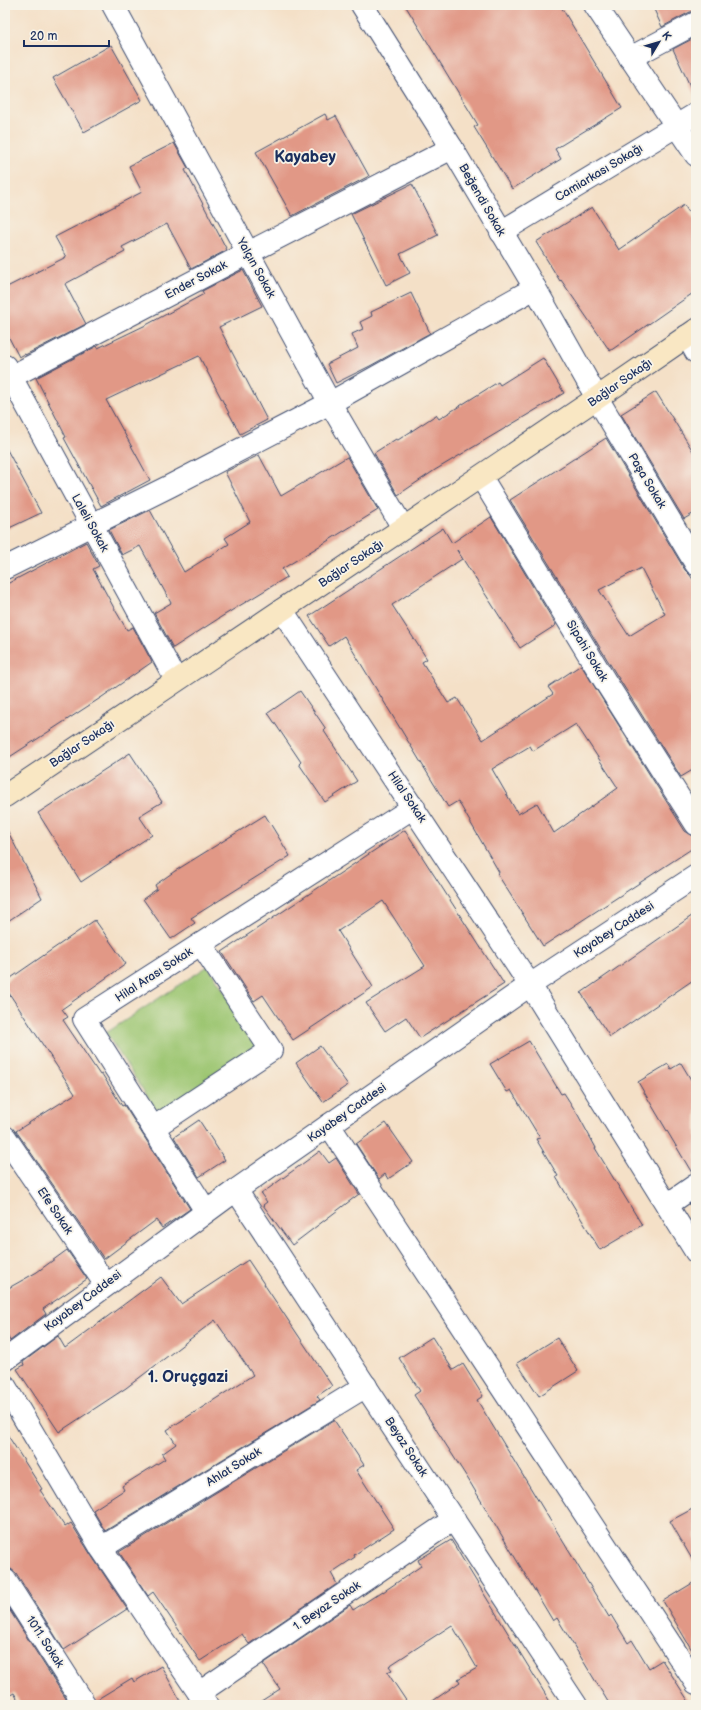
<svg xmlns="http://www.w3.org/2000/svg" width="701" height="1710" viewBox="0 0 701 1710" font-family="'Balsamiq Sans',sans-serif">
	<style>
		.green { fill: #9dc672; stroke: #5c7a68 }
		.building { fill: #e19886; fill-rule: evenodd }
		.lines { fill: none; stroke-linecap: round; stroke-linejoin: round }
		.street-casing { stroke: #3c4a6e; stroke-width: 24 }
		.secondary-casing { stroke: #3c4a6e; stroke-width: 24 }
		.street { stroke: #fff; stroke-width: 22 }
		.secondary { stroke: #f9e7c3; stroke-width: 22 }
		.labels { text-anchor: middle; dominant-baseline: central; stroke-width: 3.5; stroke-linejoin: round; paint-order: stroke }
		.street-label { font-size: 12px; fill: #1b2f5e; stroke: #f7f3e8 }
		.district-label { font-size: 16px; font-weight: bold; fill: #1b2f5e; stroke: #f7f3e8 }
	</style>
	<rect width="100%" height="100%" fill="#f7f3e8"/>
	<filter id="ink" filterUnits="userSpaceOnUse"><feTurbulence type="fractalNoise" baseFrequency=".025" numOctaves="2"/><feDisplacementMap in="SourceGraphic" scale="8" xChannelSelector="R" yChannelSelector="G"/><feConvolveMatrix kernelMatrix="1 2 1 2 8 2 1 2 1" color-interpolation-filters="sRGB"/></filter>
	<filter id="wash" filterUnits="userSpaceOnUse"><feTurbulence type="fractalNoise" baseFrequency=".012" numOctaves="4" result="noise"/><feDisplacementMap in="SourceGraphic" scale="16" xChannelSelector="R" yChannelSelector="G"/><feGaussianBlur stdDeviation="0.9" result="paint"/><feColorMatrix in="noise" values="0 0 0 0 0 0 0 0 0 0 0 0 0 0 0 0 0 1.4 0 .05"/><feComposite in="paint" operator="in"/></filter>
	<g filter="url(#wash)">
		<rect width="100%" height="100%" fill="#f4e0c7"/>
		<polygon class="green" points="208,966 260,1047 158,1113 106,1033"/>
		<g id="blocks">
			<g class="building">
				<polygon points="405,5 560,5 622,108 555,149 561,159 512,189 474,127 478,125"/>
				<polygon points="652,5 696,5 696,11 690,12 662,27"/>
				<polygon points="696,37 696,99 673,49"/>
				<polygon points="111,45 142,100 84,132 53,78"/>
				<polygon points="325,114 328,120 336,116 369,176 292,216 256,152"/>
				<polygon points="174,143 188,168 185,170 227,250 191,269 167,224 122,247 125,252 65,284 86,324 25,355 25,354 19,357 5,330 5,288 66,257 55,237 142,192 129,166"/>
				<polygon points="412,184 438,235 400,254 410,273 386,285 351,214"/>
				<polygon points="684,205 696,223 696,291 610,351 561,280 560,281 536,242 592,207 619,250"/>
				<polygon points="243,270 262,306 219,327 267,420 240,434 199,356 106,400 150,480 101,506 64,438 66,437 36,378 97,346 98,348 148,324 204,294 202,291"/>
				<polygon points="411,293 430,333 370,366 336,383 327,364 358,348 352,334 363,329 360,322 372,316 371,312"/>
				<polygon points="543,358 564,393 435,470 398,495 374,453 396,439 398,440 436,415 439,419 498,382 500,385"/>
				<polygon points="656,392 696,456 696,512 684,519 621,414"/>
				<path d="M606 438 685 570 690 575 696 584V768L681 777 616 674 510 500ZM641 568 665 614 629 636 599 590Z"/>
				<polygon points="5,446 41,513 5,530"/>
				<polygon points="259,455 281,496 347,457 378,510 282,569 287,577 221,617 173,648 154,613 171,603 140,546 122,555 109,530 150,510 184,572 229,544 225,538 250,522 225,472"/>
				<path d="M491 517 556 625 520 648 457 550 462 559 392 605 427 659 422 662 448 703 457 698 483 740 553 694 548 687 581 665 685 831 693 836 696 840V846L543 946 498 875 499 872 458 801 448 807 344 636 329 646 309 616 443 528 452 543ZM576 724 618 788 554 833 537 803 518 814 492 769 530 746 533 751Z"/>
				<polygon points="86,542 99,566 93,569 114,608 127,630 133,627 152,662 102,697 5,760 5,585"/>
				<polygon points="300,691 326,729 324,731 357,781 325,802 299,764 301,762 268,713"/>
				<polygon points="130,753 162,802 139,816 152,835 81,882 38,813"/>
				<polygon points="265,815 290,856 191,918 195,923 171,939 143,899 157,889 155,885 175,871"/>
				<polygon points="5,826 42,898 5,923"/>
				<polygon points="405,830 504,984 420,1038 406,1017 385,1031 366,1003 425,966 383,901 338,931 373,987 293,1040 263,995 254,1001 222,952"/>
				<polygon points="696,913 696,978 610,1037 581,993"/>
				<polygon points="95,920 126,964 62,1009 68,1017 63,1020 100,1075 102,1074 122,1106 124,1105 190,1209 162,1228 156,1220 104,1259 16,1131 75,1094 5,987 5,982"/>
				<polygon points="529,1041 561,1094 564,1093 578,1115 596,1148 595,1148 642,1225 600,1250 556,1177 558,1176 536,1139 540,1138 511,1090 507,1092 490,1064"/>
				<polygon points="320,1046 348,1085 323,1102 296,1063"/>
				<polygon points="681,1063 696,1088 696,1173 692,1173 638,1082 668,1064 671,1069"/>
				<polygon points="199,1120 225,1160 199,1177 174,1137"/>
				<polygon points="386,1123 413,1162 388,1179 385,1174 379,1179 356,1144"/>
				<polygon points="320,1151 329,1163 336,1158 359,1194 292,1245 263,1205 267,1202 261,1194"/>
				<polygon points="67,1250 87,1279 43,1309 46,1314 10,1341 5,1331 5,1290 37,1272"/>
				<polygon points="248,1260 332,1386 317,1396 320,1400 105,1531 93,1510 124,1490 122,1486 165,1459 162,1454 176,1444 167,1430 253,1375 215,1320 126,1388 59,1432 17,1369 24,1365 23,1362 58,1336 65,1348 161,1277 181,1304"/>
				<polygon points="432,1337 453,1370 463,1364 483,1396 477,1400 609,1617 611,1615 628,1643 632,1640 649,1668 662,1660 691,1705 610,1705 557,1618 553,1621 468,1479 414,1395 420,1391 399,1358"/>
				<polygon points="557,1338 578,1371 539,1396 517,1363"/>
				<polygon points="334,1420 364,1465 356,1470 394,1529 354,1555 355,1557 331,1573 337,1584 249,1644 242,1634 200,1661 153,1592 148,1596 119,1552"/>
				<polygon points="5,1431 42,1489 40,1490 65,1527 71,1523 91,1555 127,1609 64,1650 16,1573 11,1569 5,1568"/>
				<polygon points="696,1507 696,1566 670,1521"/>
				<polygon points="451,1540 552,1705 427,1705 460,1682 458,1679 477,1668 452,1625 389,1666 392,1670 387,1672 409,1705 255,1705 280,1689 263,1664 350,1605 353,1610 383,1591 383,1592 421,1566 418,1560"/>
				<polygon points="696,1581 696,1657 663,1601"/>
				<polygon points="5,1603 70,1705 21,1705 14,1693 5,1698"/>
				<polygon points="161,1666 183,1705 97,1705 96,1700 132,1678 134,1682"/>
			</g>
		</g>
	</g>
	<g filter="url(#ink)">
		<use href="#blocks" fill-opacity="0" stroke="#3c4a6e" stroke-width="1"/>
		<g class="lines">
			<g class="street-casing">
				<g id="street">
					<polyline points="113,5 330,403 403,528"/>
					<polyline points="362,5 452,148 535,288 597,398 696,564"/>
					<polyline points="595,5 696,155"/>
					<polyline points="630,58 696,23"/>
					<polyline points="501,232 696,114"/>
					<polyline points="687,336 696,352"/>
					<polyline points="5,366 176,680"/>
					<polyline points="5,380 248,253 452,148"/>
					<polyline points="481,477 605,681 696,824"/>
					<polyline points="5,568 170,486 330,403 535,288"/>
					<polyline points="282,610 530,985 696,1252"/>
					<polyline points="329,1125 696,1683"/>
					<polyline points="153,1128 271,1050 201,944"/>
					<polyline points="5,1137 106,1285"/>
					<polyline points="236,1190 576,1705"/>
					<polyline points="667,1205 696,1185"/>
					<polyline points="206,1211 84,1019 414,807"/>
					<polyline points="5,1360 236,1190 530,985 696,876"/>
					<polyline points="5,1386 101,1548 207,1705"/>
					<polyline points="101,1548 366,1386"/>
					<polyline points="5,1580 85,1705"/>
					<polyline points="199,1693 454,1519"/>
				</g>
			</g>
			<g class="secondary-casing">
				<polyline id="secondary" points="5,796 597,398 696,330"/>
			</g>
			<use href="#street" class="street"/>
			<use href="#secondary" class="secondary"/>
		</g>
	</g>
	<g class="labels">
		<g class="street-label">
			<text transform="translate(599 173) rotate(-31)">Camiarkası Sokağı</text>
			<text transform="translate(482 200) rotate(60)">Beğendi Sokak</text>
			<text transform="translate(256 268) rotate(61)">Yalçın Sokak</text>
			<text transform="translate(196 280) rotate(-28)">Ender Sokak</text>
			<text transform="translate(620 383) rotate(-35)">Bağlar Sokağı</text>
			<text transform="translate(647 481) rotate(59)">Paşa Sokak</text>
			<text transform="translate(90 523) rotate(61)">Laleli Sokak</text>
			<text transform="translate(351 564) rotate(-34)">Bağlar Sokağı</text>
			<text transform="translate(587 651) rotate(59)">Sipahi Sokak</text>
			<text transform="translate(82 744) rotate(-34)">Bağlar Sokağı</text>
			<text transform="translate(407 797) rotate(56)">Hilal Sokak</text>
			<text transform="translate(614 930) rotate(-33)">Kayabey Caddesi</text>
			<text transform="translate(154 975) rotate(-33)">Hilal Arası Sokak</text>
			<text transform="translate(347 1113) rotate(-35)">Kayabey Caddesi</text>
			<text transform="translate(55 1211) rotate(56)">Efe Sokak</text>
			<text transform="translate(83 1301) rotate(-37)">Kayabey Caddesi</text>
			<text transform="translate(406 1447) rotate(57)">Beyaz Sokak</text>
			<text transform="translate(234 1467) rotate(-32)">Ahlat Sokak</text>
			<text transform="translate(327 1606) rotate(-34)">1. Beyaz Sokak</text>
			<text transform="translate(45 1642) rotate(57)">1011. Sokak</text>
		</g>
		<g class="district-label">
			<text x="305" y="157">Kayabey</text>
			<text x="188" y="1377">1. Oruçgazi</text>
		</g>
	</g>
	<rect width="701" height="1710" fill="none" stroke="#f7f3e8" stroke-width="20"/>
	<g transform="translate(659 42) rotate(52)" stroke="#f7f3e8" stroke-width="3" paint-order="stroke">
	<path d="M0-3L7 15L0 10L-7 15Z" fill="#1b2f5e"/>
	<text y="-6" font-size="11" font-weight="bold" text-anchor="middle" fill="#1b2f5e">K</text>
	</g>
	<path d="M24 40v6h85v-6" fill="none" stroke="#1b2f5e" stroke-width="2"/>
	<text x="30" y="40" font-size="12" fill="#1b2f5e" stroke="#f7f3e8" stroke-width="3" paint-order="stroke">20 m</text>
</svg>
